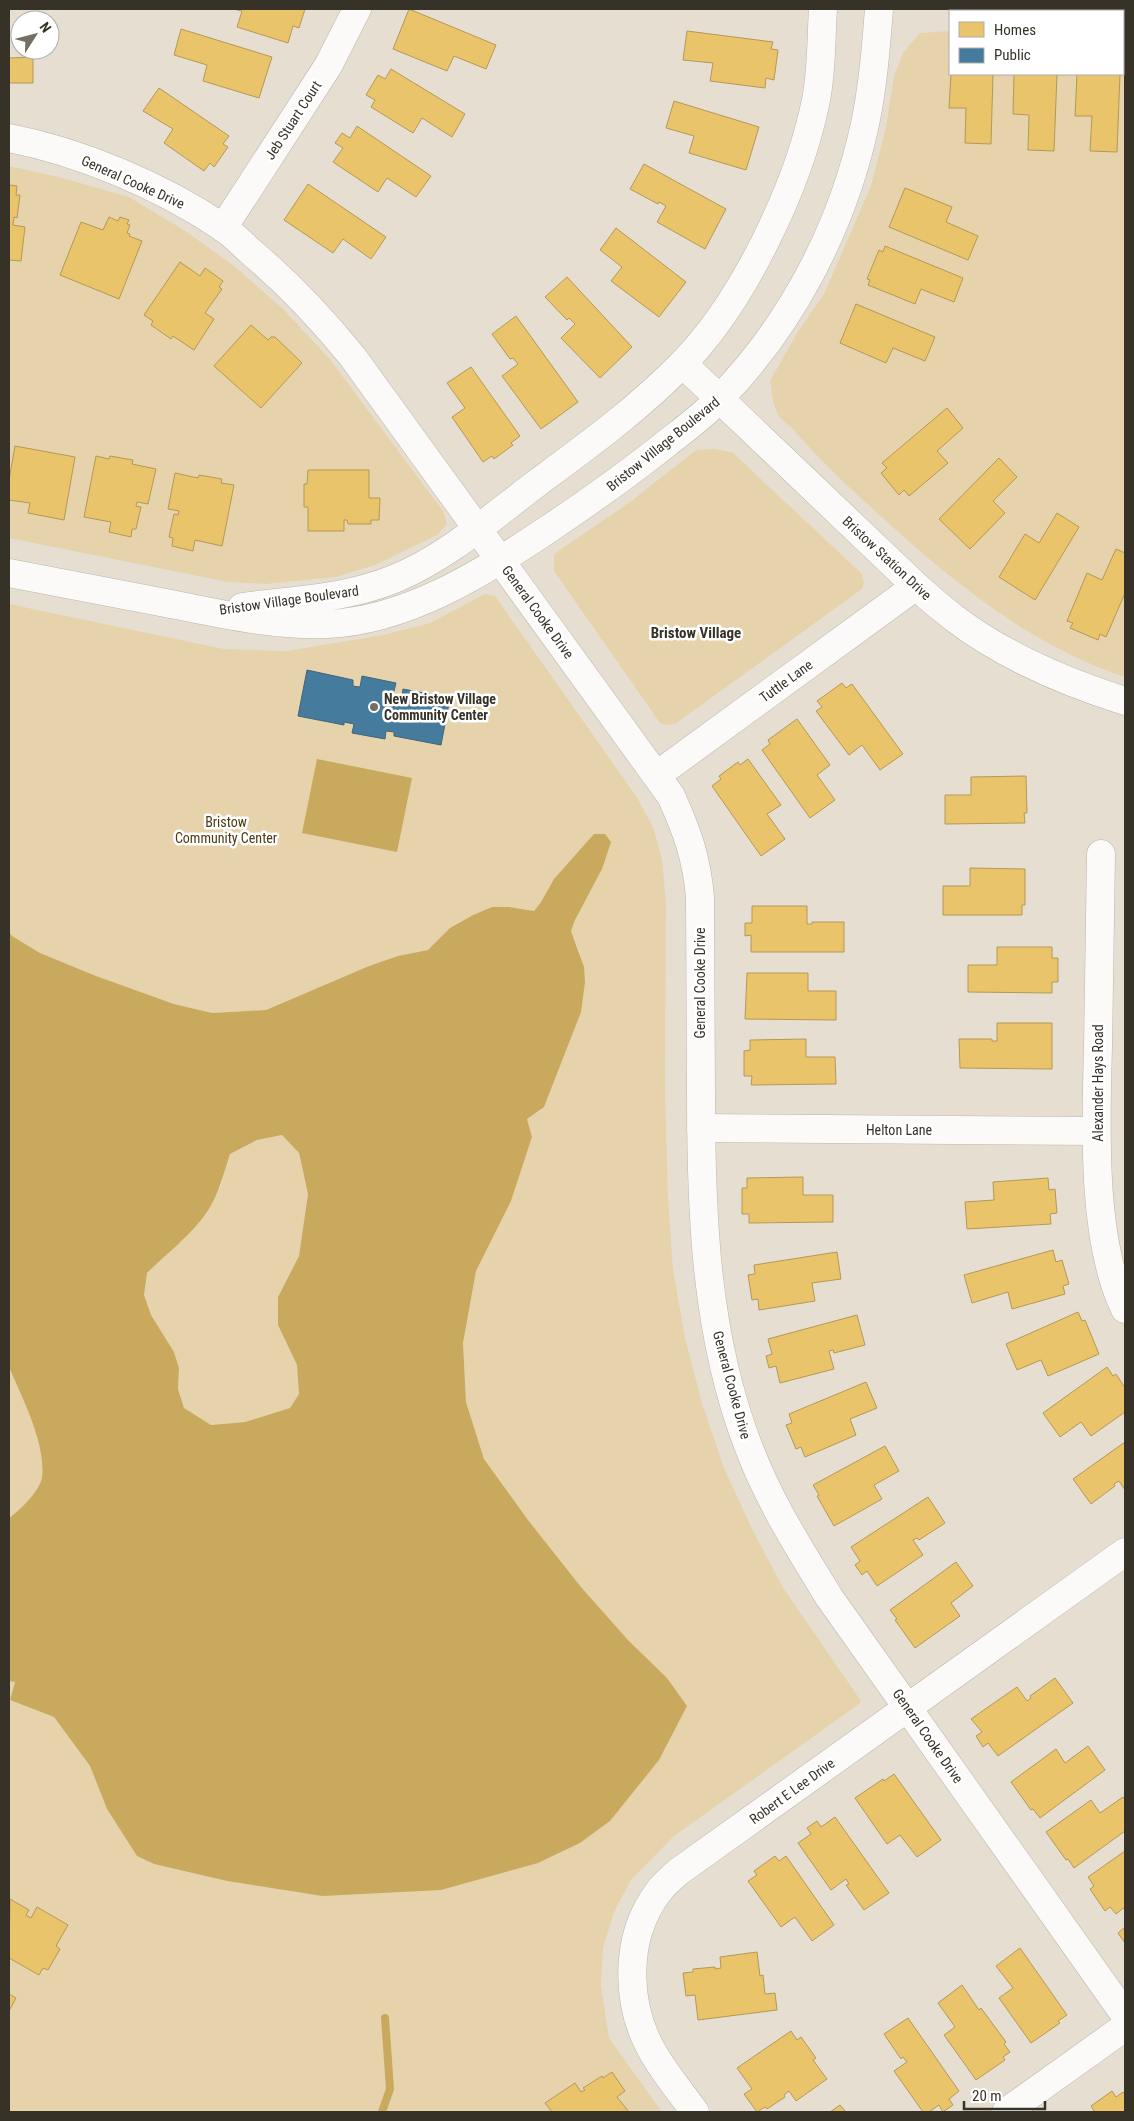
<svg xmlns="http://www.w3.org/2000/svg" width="1134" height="2121" viewBox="0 0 1134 2121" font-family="'Roboto Condensed',sans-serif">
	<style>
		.green { fill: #e6d3ac }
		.water { fill: #c8a95d; fill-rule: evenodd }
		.homes { fill: #e9c46a; stroke: #b49856 }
		.public { fill: #457b9d; stroke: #41657a }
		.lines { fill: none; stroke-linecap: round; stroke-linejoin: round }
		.stream { stroke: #c8a95d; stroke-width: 8 }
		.minor-casing { stroke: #bbb5aa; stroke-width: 29 }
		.minor { stroke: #fbfaf8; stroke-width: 28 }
		.poi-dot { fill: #746f62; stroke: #fff; stroke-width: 2 }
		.labels { text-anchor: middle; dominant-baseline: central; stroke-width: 5; stroke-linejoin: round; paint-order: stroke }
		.street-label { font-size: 14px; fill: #373227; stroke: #fff }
		.poi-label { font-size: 14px; font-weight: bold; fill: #373227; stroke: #fff; text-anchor: start }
		.park-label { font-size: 14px; fill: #4c3a11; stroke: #fff }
		.neighbourhood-label { font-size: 15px; font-weight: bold; fill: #373227; stroke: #fff }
	</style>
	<rect width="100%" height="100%" fill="#e6dfd1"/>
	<g class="green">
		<path d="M950 31V74H1123V37H1125V677C1012 640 921 554 835 474 820 459 805 443 791 427 786 423 778 417 776 410 772 402 772 390 770 381L797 333 824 294 871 186 886 127 894 76 903 53 920 33Z"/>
		<polygon points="9,166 59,177 129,197 184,230 234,266 283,309 329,358 443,511 447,524 437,535 375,565 336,577 266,584 228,582 9,538"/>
		<polygon points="714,449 732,452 862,574 864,583 862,589 675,724 667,725 660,723 554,571 554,554 630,502 696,450"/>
		<polygon points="485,594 495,596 636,796 653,827 662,859 666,904 665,1090 668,1198 673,1269 685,1338 702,1403 724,1468 754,1533 784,1589 861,1701 859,1704 674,1836 631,1880 614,1912 603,1948 601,1986 609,2038 662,2112 9,2112 9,1681 15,1682 10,1700 54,1717 90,1766 107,1809 137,1856 154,1864 227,1881 322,1896 538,1863 580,1843 610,1821 667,1678 628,1640 581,1587 528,1520 484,1459 466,1402 463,1343 476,1271 511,1201 532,1137 527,1119 580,953 571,931 575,920 602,869 554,879 541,902 534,911 509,907 492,907 473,915 450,928 429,950 398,956 369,966 266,1010 212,1013 174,1004 96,976 40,953 12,936 9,932 9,604 224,649 287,651 383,635 430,623"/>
		<polygon points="282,1135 299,1153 308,1194 299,1256 278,1297 278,1325 297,1365 299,1394 290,1408 245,1422 211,1425 184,1408 178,1389 179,1368 174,1352 151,1315 144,1295 147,1273 180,1242 220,1188 230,1154 257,1140"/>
		<path d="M9 1367C22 1398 46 1443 42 1477 40 1491 20 1510 9 1518Z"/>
	</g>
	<g class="water">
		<polygon points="317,759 412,778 397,852 302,833"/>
		<path d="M594 834H605L611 842 602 869 575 920 571 931 584 967 585 982 581 1012 544 1107 527 1119 532 1137 511 1201 476 1271 463 1343 466 1402 484 1459 528 1520 581 1587 628 1640 667 1678 687 1706 659 1760 610 1821 580 1843 538 1863 441 1890 322 1896 227 1881 154 1864 137 1856 107 1809 90 1766 54 1717 10 1700 15 1682 9 1681V1518C20 1510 40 1491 42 1477 46 1443 22 1398 9 1367V932L12 936 40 953 96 976 174 1004 212 1013 266 1010 369 966 398 956 428 950 450 928 473 915 492 907H509L534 911 541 902 554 879ZM282 1135 299 1153 308 1194 299 1256 278 1297V1325L297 1365 299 1394 290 1408 245 1422 211 1425 184 1408 178 1389 179 1368 174 1352 151 1315 144 1295 147 1273C167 1253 193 1234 209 1209 219 1192 224 1173 230 1154L257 1140Z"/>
	</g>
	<g class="homes">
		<polygon points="233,9 305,9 299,28 293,26 288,43 237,27 242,11"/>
		<polygon points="409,9 496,45 486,69 454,56 447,71 393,49"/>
		<polygon points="181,29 272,57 259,98 203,81 207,65 174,55"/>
		<polygon points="687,31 773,42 771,49 778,50 774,80 766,78 765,88 710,81 713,63 683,60"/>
		<polygon points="33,57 33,83 9,83 9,58"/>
		<polygon points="391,69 465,114 452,137 422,118 413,133 371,107 375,100 366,95 378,75 385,79"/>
		<polygon points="951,74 993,74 991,144 965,143 966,108 949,108"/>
		<polygon points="1014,74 1057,74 1054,151 1028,150 1029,115 1013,114"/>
		<polygon points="1077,74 1120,74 1117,152 1090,151 1092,116 1075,116"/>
		<polygon points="159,88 229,136 223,144 228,147 214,167 210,163 204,171 164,143 173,129 143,111"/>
		<polygon points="674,101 759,127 746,170 689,153 694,136 666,128"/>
		<polygon points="357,126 431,176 416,197 387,178 378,192 333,162 343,148 335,143 342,133 350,138"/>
		<polygon points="644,164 726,209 705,249 657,222 666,206 659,202 658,204 630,189"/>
		<polygon points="308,184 386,237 371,259 343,239 333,253 284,220"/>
		<polygon points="9,185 17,186 16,195 20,195 17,218 14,217 13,225 25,227 21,261 9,260"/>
		<polygon points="905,188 952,207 946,222 978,236 968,260 889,227"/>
		<polygon points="109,217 118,221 120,217 129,220 127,224 130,225 127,233 130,234 129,236 142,241 119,299 60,275 81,222 103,230"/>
		<polygon points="616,228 686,282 659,317 611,281 622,267 600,250"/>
		<polygon points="885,246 963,278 954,302 921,289 915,304 868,285 870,280 867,279 879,250 883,252"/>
		<polygon points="180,262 200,276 205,268 223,281 219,287 222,289 205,313 214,319 194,350 173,336 171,339 151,325 153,321 144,315"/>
		<polygon points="567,277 632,347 600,378 561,338 575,324 569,318 567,320 545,297"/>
		<polygon points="856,304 935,337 925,361 893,348 886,363 840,343"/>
		<polygon points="516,316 578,402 541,429 502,376 518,364 513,358 510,359 492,334"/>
		<polygon points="251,325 268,340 271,337 275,337 302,363 261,408 214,366"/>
		<polygon points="471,367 520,436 511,443 513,445 494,459 492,456 483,462 452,417 465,408 447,383"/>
		<polygon points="947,408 963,428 937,451 948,463 909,496 904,490 899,495 881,473 887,468 882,463"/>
		<polygon points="15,446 75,457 64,520 28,513 30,503 9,500 9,480"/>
		<polygon points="96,456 109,459 110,456 133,460 132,464 156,469 148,504 137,502 136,506 141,507 136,529 132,529 131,537 109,532 111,522 84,517"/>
		<polygon points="999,458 1017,477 993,501 1005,513 970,549 939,519"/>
		<polygon points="308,470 369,470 369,498 380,498 379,520 371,520 371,524 348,524 347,520 344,520 344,531 308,531 308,507 304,507 304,484 307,484"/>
		<polygon points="175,473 198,478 199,475 222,479 221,483 234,485 222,546 195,540 193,551 172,546 173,538 169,537 174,514 178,515 179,511 168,509"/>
		<polygon points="1057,513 1079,527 1035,600 999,577 1025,534 1039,543"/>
		<polygon points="1116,549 1125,553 1125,593 1106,637 1100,634 1098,640 1070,628 1073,623 1067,621 1087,573 1102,580"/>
		<polygon points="842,683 846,688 852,684 903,754 880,770 862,745 849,755 816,711 822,707 817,701"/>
		<polygon points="797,719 830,765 817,775 835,800 810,818 762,750 770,744 768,740"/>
		<polygon points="748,759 781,805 767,814 785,839 761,856 712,786 721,779 719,776 738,762 740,765"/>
		<polygon points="1026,776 1027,813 1024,813 1025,823 945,824 945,795 971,795 971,777"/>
		<polygon points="970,868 1025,869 1025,905 1022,905 1022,915 943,915 943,886 970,886"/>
		<polygon points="752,906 807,906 807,924 812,924 812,922 844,922 844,952 751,952 751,935 745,936 745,923 752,923"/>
		<polygon points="997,947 1052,947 1052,958 1058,958 1058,982 1052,982 1052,993 968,992 968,965 997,965"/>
		<polygon points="747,973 808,973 808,991 836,991 836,1020 745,1019"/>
		<polygon points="997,1023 1052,1023 1052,1069 960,1068 959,1039 992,1039 992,1041 997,1041"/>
		<polygon points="806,1039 806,1057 835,1057 836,1084 751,1085 752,1076 744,1076 744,1051 750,1050 750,1040"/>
		<polygon points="803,1177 803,1195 833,1195 833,1222 749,1223 749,1214 742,1214 742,1188 747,1188 747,1178"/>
		<polygon points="1048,1178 1049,1190 1055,1189 1057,1213 1050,1214 1051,1224 967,1229 965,1202 994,1200 993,1182"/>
		<polygon points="1053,1250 1056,1262 1062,1260 1069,1284 1063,1286 1065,1294 1012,1309 1008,1292 972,1303 964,1275"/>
		<polygon points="837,1252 841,1279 812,1283 815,1301 759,1310 758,1299 752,1300 748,1275 755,1274 754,1265"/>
		<polygon points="1078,1312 1082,1321 1085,1320 1099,1354 1048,1376 1041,1360 1017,1370 1006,1344"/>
		<polygon points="857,1315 865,1345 834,1353 833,1350 829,1351 834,1369 780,1383 776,1366 769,1368 766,1356 772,1354 768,1339"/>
		<polygon points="1107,1367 1113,1376 1116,1374 1125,1388 1125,1412 1091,1436 1081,1422 1060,1437 1043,1413"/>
		<polygon points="866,1382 877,1408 850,1419 856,1435 805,1457 801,1447 796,1449 786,1425 792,1423 789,1414"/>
		<polygon points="1125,1442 1125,1490 1119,1481 1114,1484 1115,1486 1091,1504 1073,1479"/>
		<polygon points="885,1446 899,1471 874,1485 882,1499 834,1526 817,1496 819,1495 813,1485"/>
		<polygon points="928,1497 945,1523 919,1540 917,1538 913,1540 923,1555 877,1586 867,1571 862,1575 855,1565 860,1561 851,1547"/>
		<polygon points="956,1562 973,1586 951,1603 960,1616 915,1648 895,1620 897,1619 890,1610"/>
		<polygon points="1055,1678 1073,1703 998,1756 988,1743 983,1747 976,1736 982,1732 971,1719 1017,1687 1027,1701 1031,1698 1030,1696"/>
		<polygon points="1088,1746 1105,1770 1040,1818 1033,1809 1031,1810 1011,1782 1056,1749 1065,1763"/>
		<polygon points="894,1774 941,1840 917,1857 900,1835 887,1844 855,1798 883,1779 884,1781"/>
		<polygon points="1123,1797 1125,1800 1125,1831 1074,1868 1068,1859 1066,1860 1046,1832 1091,1800 1100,1813"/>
		<polygon points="835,1817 889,1893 864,1910 846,1885 849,1884 846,1879 831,1890 798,1843 811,1834 807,1828 817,1821 821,1827"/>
		<polygon points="1125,1851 1125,1907 1116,1914 1110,1907 1105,1911 1090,1889 1094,1886 1088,1877"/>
		<polygon points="775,1856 779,1861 786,1856 834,1925 812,1941 795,1917 781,1927 748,1881 757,1875 754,1871"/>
		<polygon points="10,1899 29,1910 26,1915 31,1918 37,1907 68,1925 56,1946 60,1949 48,1970 43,1968 39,1975 9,1958"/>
		<polygon points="1125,1927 1125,1943 1118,1933"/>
		<polygon points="1020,1948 1067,2015 1058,2021 1060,2023 1031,2043 999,1998 1013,1988 996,1966"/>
		<polygon points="757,1952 760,1976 763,1975 765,1994 775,1993 777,2010 698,2020 695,1995 686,1996 683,1973 693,1972 693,1969 715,1967 715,1969 721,1968 720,1957"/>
		<polygon points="962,1985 979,2010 981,2008 1006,2042 1004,2044 1010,2052 1003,2057 1005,2060 976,2080 944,2035 955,2027 938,2003"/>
		<polygon points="9,1994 16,1998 9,2011"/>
		<polygon points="908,2018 959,2091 949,2099 953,2105 943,2112 939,2105 929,2112 923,2112 894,2071 907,2062 903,2057 901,2059 884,2034"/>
		<polygon points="791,2031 797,2040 801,2037 816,2058 813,2060 827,2079 796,2101 789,2091 784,2095 785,2097 767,2109 765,2107 757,2112 744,2094 752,2089 737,2068"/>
		<polygon points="612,2072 625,2091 617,2097 629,2112 552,2112 545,2103 575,2083 581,2092 585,2090 583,2088 602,2076 603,2078"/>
		<polygon points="1112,2091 1116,2097 1123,2092 1125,2095 1125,2112 1092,2112 1094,2111 1091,2106"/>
		<polygon points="840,2105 846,2112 830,2112"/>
	</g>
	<polygon class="public" points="307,670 353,680 353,686 360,687 362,676 396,683 393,695 402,696 403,689 450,698 441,745 394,736 394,732 386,731 385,739 352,733 354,724 344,722 344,725 298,716"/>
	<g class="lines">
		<polyline class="stream" points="382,2112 390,2089 385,2018"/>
		<g class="minor-casing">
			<g id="minor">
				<polyline points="973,9 1063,11"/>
				<polyline points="1123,13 1125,13"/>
				<path d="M9 138C81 152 161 186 222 227 233 234 242 244 251 252 288 283 321 318 352 356L671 796C687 831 697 859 700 898 700 963 701 1028 701 1094 701 1213 705 1335 749 1448 769 1501 799 1548 829 1597L1125 2015"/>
				<polyline points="223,228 328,66 357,9"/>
				<path d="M683 364 916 586C928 597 941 608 954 618 1005 657 1065 682 1125 701"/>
				<path d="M9 573C65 584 120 594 176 605 225 615 277 626 327 624 405 621 481 574 544 532 586 504 627 475 667 443 685 429 703 416 718 400 792 325 843 226 865 124 873 86 876 47 879 9"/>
				<path d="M242 607C293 600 345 599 394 579 446 558 492 517 537 483 587 446 638 409 681 365 743 303 799 185 816 100 822 70 821 39 823 9"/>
				<polyline points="657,775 916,586"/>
				<path d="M1101 854C1100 918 1099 983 1098 1047 1096 1123 1091 1240 1125 1309"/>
				<polyline points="701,1128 1096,1131"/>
				<path d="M695 2112C682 2094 667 2076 655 2056 625 2007 623 1938 659 1891 664 1884 672 1878 678 1872L1125 1552"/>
				<polyline points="1006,2112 1125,2027"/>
			</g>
		</g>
		<use href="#minor" class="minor"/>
	</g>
	<circle class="poi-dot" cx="374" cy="707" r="5"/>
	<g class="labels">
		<g class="street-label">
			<text transform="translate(293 120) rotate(-57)">Jeb Stuart Court</text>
			<text transform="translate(133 182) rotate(24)">General Cooke Drive</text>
			<text transform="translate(663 444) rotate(-39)">Bristow Village Boulevard</text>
			<text transform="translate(887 558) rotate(43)">Bristow Station Drive</text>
			<text transform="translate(289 600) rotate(-8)">Bristow Village Boulevard</text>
			<text transform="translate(538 612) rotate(54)">General Cooke Drive</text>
			<text transform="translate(786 681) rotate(-36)">Tuttle Lane</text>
			<text transform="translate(700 983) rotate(-90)">General Cooke Drive</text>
			<text transform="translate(1098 1083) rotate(-90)">Alexander Hays Road</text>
			<text x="899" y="1130">Helton Lane</text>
			<text transform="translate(732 1385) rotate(75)">General Cooke Drive</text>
			<text transform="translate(928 1736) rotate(55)">General Cooke Drive</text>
			<text transform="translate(792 1791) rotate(-36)">Robert E Lee Drive</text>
		</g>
		<g class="poi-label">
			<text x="384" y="699">New Bristow Village<tspan x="384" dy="16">Community Center</tspan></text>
		</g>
		<g class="park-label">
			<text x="226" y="822">Bristow<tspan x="226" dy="16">Community Center</tspan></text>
		</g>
		<g class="neighbourhood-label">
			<text x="696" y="633">Bristow Village</text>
		</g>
	</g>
	<rect width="1134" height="2121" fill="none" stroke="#373227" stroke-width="20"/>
	<rect x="949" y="10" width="175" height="65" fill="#ffffff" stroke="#afada9"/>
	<rect x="959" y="22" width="25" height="15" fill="#e9c46a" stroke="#afada9"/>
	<text x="994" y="35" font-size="15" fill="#373227">Homes</text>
	<rect x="959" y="48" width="25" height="15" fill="#457b9d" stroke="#afada9"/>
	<text x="994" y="60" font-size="15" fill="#373227">Public</text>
	<g transform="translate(35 35) rotate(54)"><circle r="24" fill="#ffffff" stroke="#afada9"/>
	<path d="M0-4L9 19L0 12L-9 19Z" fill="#746f62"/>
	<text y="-8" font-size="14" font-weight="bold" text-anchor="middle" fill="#373227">N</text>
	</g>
	<path d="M964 2101v8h81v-8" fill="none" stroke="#373227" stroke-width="2.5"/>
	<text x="972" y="2101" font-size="15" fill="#373227" stroke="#ffffff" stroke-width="4" paint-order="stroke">20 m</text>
</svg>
